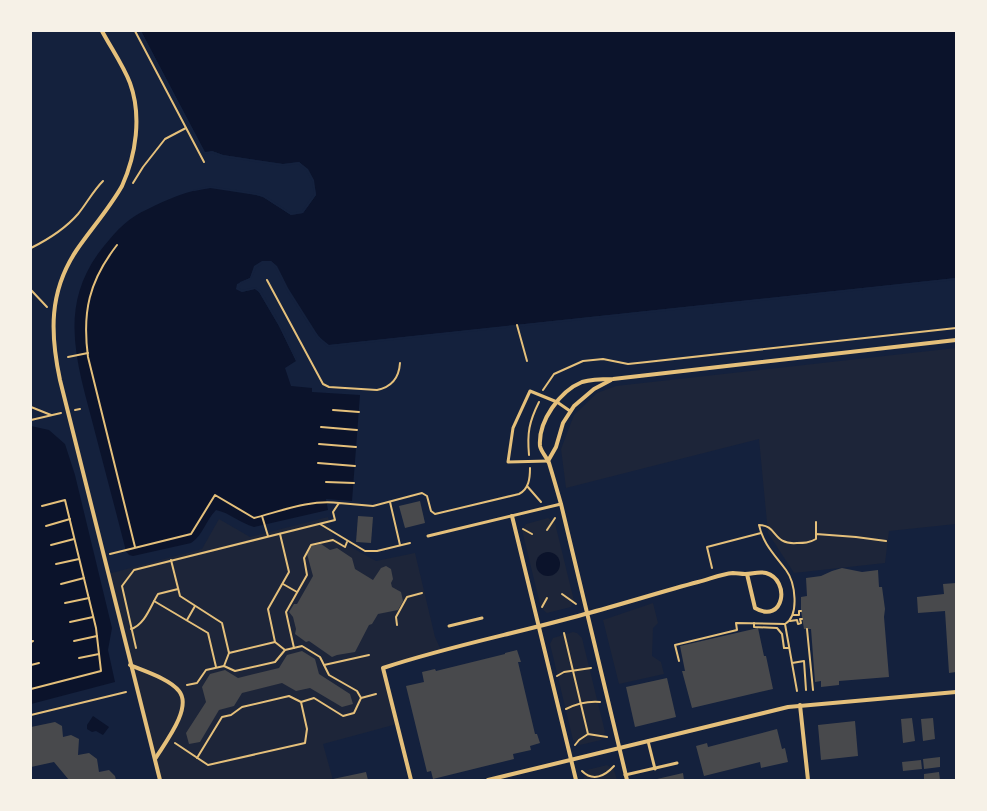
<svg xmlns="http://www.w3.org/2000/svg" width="987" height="811" viewBox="0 0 987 811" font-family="Rubik,sans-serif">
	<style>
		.green { fill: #1d2539 }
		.water { fill: #0b132b }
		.pier { fill: #14213d }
		.building { fill: #48494c }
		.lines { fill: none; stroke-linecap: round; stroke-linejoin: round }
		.path { stroke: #e5c07b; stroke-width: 2 }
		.service { stroke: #e5c07b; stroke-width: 3 }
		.minor { stroke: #e5c07b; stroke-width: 4 }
	</style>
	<rect width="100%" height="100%" fill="#14213d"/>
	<g class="green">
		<polygon points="956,348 956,524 889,531 885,563 794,573 768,533 759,439 566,488 561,449 574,415 597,393 616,386"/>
		<polygon points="328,517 333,537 376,561 415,553 435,637 441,650 383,668 397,724 323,744 333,780 160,780 108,574 202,549 219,519 250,537"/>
		<polygon points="548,518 555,523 574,601 571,607 547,613 541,608 522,530 526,524"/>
		<polygon points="653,603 658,623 653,628 652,656 661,662 664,674 619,684 603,620"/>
		<polygon points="573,632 577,633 582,638 605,732 601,740 580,745 573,740 550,644 553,638"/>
		<polygon points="607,765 614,770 617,780 583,780 587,770"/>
	</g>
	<g class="water">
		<path d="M141 31H956V278L328 345C312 332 296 305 287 287 282 277 279 268 271 261 258 262 254 266 250 278L240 282 236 289 242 292 255 289 259 292 279 326 296 361 285 368 291 386 312 388V392L360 395 352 501 326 499 328 510 254 527C240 523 230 513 216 510 206 520 203 535 191 543L133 556 129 555 126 551C116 512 106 474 96 436 79 368 54 307 104 246 117 230 129 217 148 209 166 200 190 189 211 188 226 188 241 192 256 195L263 197 291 215 303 213 316 195C314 180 311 171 299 162L283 164 223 155 212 151 205 153Z"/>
		<polygon points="31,426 49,430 65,444 75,475 112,628 108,650 115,682 31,704"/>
		<circle cx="548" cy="564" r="12"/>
		<polygon points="93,716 109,727 103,735 96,731 92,732 87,729 87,725"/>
	</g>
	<g class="pier">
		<polygon points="139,31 141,31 205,152 212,151 223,155 283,164 299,162 308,169 314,180 316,195 303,213 291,215 263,197 256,195 210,188 194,191 193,190 210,186 256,193 264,195 291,213 302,211 314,194 312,181 306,170 298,164 283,166 223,157 212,153 204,154"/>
		<polygon points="262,261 271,261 277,266 288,288 319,337 329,345 956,278 956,280 328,347 317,338 286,289 275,267 271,263 263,263 256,268 251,279 241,284 239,288 242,290 255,287 261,291 281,325 297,360 296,361 279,326 259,292 255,289 242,292 236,289 237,284 250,278 254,266"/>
	</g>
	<g class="building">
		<polygon points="420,501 425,523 405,528 399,506"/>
		<polygon points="358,516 373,517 371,543 356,542"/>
		<polygon points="321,544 330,550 337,548 352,558 355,569 373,580 381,568 386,566 391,569 393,579 391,583 392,587 401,592 403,601 398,610 378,614 372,624 369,625 355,652 337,655 332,657 309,641 306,642 295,634 296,629 293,617 289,612 294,604 297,604 313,576 307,554 312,546"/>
		<polygon points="842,568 862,572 878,570 879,587 882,587 885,609 884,617 889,677 839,681 839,685 821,687 821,681 815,682 811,629 804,629 801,611 801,597 807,596 806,578 821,576 832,571"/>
		<polygon points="956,583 956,672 949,673 945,611 918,613 917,597 944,594 943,584"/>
		<polygon points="758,628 764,656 766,656 773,689 692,708 682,671 685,671 680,646"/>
		<polygon points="517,650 521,662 518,662 535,734 537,734 540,743 530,746 531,750 513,754 514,759 433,779 431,771 427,772 406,686 424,682 422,672 435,669 436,671 505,654 505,653"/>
		<polygon points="302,651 315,659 319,674 350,694 353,704 342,707 310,688 296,691 282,683 242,693 234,706 219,710 200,742 189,744 186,733 206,702 202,687 210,674 225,670 238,678 279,668 287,655"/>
		<polygon points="667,678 676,717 635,727 626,687"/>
		<polygon points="912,718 915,741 903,743 901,719"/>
		<polygon points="933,718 935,739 923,741 921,719"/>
		<polygon points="855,721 858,756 821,760 818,725"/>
		<polygon points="55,722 62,726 63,737 71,735 79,739 78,755 89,753 97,759 99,772 109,770 115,776 116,780 69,780 54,762 31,767 31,727"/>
		<polygon points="777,729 782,749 785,748 788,762 761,768 760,762 704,776 696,746 707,743 708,747"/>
		<polygon points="940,757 940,767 924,769 923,759"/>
		<polygon points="921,760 922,769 903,771 902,762"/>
		<polygon points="366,772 368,780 333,780 333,779"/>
		<polygon points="939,772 940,780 924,780 924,774"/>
		<polygon points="683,773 684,780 657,780 657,779"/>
	</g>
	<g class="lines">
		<g class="path">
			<polyline points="135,31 204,162"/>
			<polyline points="133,183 143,167 165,139 186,128"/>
			<path d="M117 245C89 281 82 312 88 357L135 547"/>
			<path d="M31 248C49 239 65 229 78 214 87 203 93 191 103 181"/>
			<path d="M267 280 323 384 329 387 377 390C392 387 399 378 400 363"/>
			<polyline points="31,290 47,307"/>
			<polyline points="517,325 527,361"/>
			<polyline points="68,357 88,353"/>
			<polyline points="543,390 554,374 583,361 603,359 628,364 647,362 956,328"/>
			<polyline points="31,407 51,415"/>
			<polyline points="75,410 80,409"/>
			<polyline points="333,410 359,412"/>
			<polyline points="31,420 61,413"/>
			<polyline points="321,427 357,430"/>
			<polyline points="319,444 356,447"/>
			<path d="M529 455C527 433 529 422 539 402"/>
			<polyline points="318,463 355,466"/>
			<polyline points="326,482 354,483"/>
			<polyline points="527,486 541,502"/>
			<polyline points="390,502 400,545"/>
			<polyline points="262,516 268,536"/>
			<polyline points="816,522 816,534"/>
			<polyline points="320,524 365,551 377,551 410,543"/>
			<polyline points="46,526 70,519"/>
			<polyline points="523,529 532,534"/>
			<polyline points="547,530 555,518"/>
			<polyline points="51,545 74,539"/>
			<path d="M110 554 191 534 215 495 254 518C281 511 311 499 339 503"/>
			<polyline points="171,560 180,596 222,623 229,653 275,642 268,609 289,572 280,534"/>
			<polyline points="56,564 79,559"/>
			<polyline points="712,568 707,547 761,533"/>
			<polyline points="61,584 84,578"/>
			<polyline points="283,584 297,592"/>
			<polyline points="562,594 576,604"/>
			<polyline points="154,601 208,633 216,667"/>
			<polyline points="65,603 89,598"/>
			<polyline points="542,607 547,598"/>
			<polyline points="793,615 799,615 799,611 801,611"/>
			<polyline points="187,620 195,606"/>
			<polyline points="790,621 797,620 798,624 801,623 800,619 802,619"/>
			<polyline points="70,622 93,617"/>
			<polyline points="754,623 754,627 777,628 782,634 784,648 789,648"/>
			<polyline points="785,624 797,691"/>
			<polyline points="397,625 396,617 407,597 422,593"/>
			<path d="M131 629C145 625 151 605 158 594L178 589"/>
			<polyline points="807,629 813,690"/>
			<polyline points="564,633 588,734"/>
			<polyline points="74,641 97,636"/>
			<polyline points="31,642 33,641"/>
			<polyline points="275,642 285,650"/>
			<path d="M136 648 122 586 134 570 335 520 333 512 339 503 373 506 422 493 427 496 431 511 435 514 519 494C529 489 530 478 530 468"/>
			<polyline points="294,648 286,612 307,575 304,558 311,545 333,540 345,547 347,542"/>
			<polyline points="79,658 99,654"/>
			<path d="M679 661 675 645 737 630 736 623 785 624C800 615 795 582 786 570 775 555 763 544 759 525 778 525 772 545 797 543 804 543 809 543 816 539V534L856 537 886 541"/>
			<polyline points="792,663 804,661 806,690"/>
			<polyline points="31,665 39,663"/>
			<polyline points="324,665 369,655"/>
			<polyline points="224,666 229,653"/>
			<polyline points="557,676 564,672 591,668"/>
			<polyline points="187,685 197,683 206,670 224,666 235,671 275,662 285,650 302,646 320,657 329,675 357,691 361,698 354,713 343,716 314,698 301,702 289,696 242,707 231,715 222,717 197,758"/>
			<polyline points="31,689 101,671 96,628 65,500 42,506"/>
			<polyline points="361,698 376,694"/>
			<path d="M566 709C576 704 588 701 600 702"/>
			<polyline points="31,715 126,692"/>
			<polyline points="175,743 208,765 305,743 307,729 301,702"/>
			<polyline points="575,745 579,740 588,734 607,737"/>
			<path d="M582 771C593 782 605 776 614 766"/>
		</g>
		<g class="service">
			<polyline points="548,461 508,462 513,428 530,391 557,402 570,411"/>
			<polyline points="428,536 561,504"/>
			<polyline points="449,626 482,618"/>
			<polyline points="648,741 655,769"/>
			<polyline points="625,775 677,763"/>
		</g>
		<g class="minor">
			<path d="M102 31C111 48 123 65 130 83 142 116 136 155 122 186 109 209 91 229 76 251 49 292 50 333 60 380L160 780"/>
			<polyline points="548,461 556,447 563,423 574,406 594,389 611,380"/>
			<polyline points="512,516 576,780"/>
			<path d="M130 665C144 671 170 679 179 691 193 708 164 744 155 759"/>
			<polyline points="800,705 808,780"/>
			<path d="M411 780 383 668C449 646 518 633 585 614 623 604 660 592 698 582 710 579 721 574 733 573 737 573 741 574 745 574 752 574 759 571 766 573 791 580 784 625 755 608L747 574"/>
			<polyline points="488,780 788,707 956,692"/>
			<path d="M627 780 561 504C557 490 553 476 549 463 547 457 541 452 540 446 538 421 560 391 582 382 592 379 603 379 613 379L956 340"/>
		</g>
	</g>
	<rect width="987" height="811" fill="none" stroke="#f6f1e7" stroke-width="64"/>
</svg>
